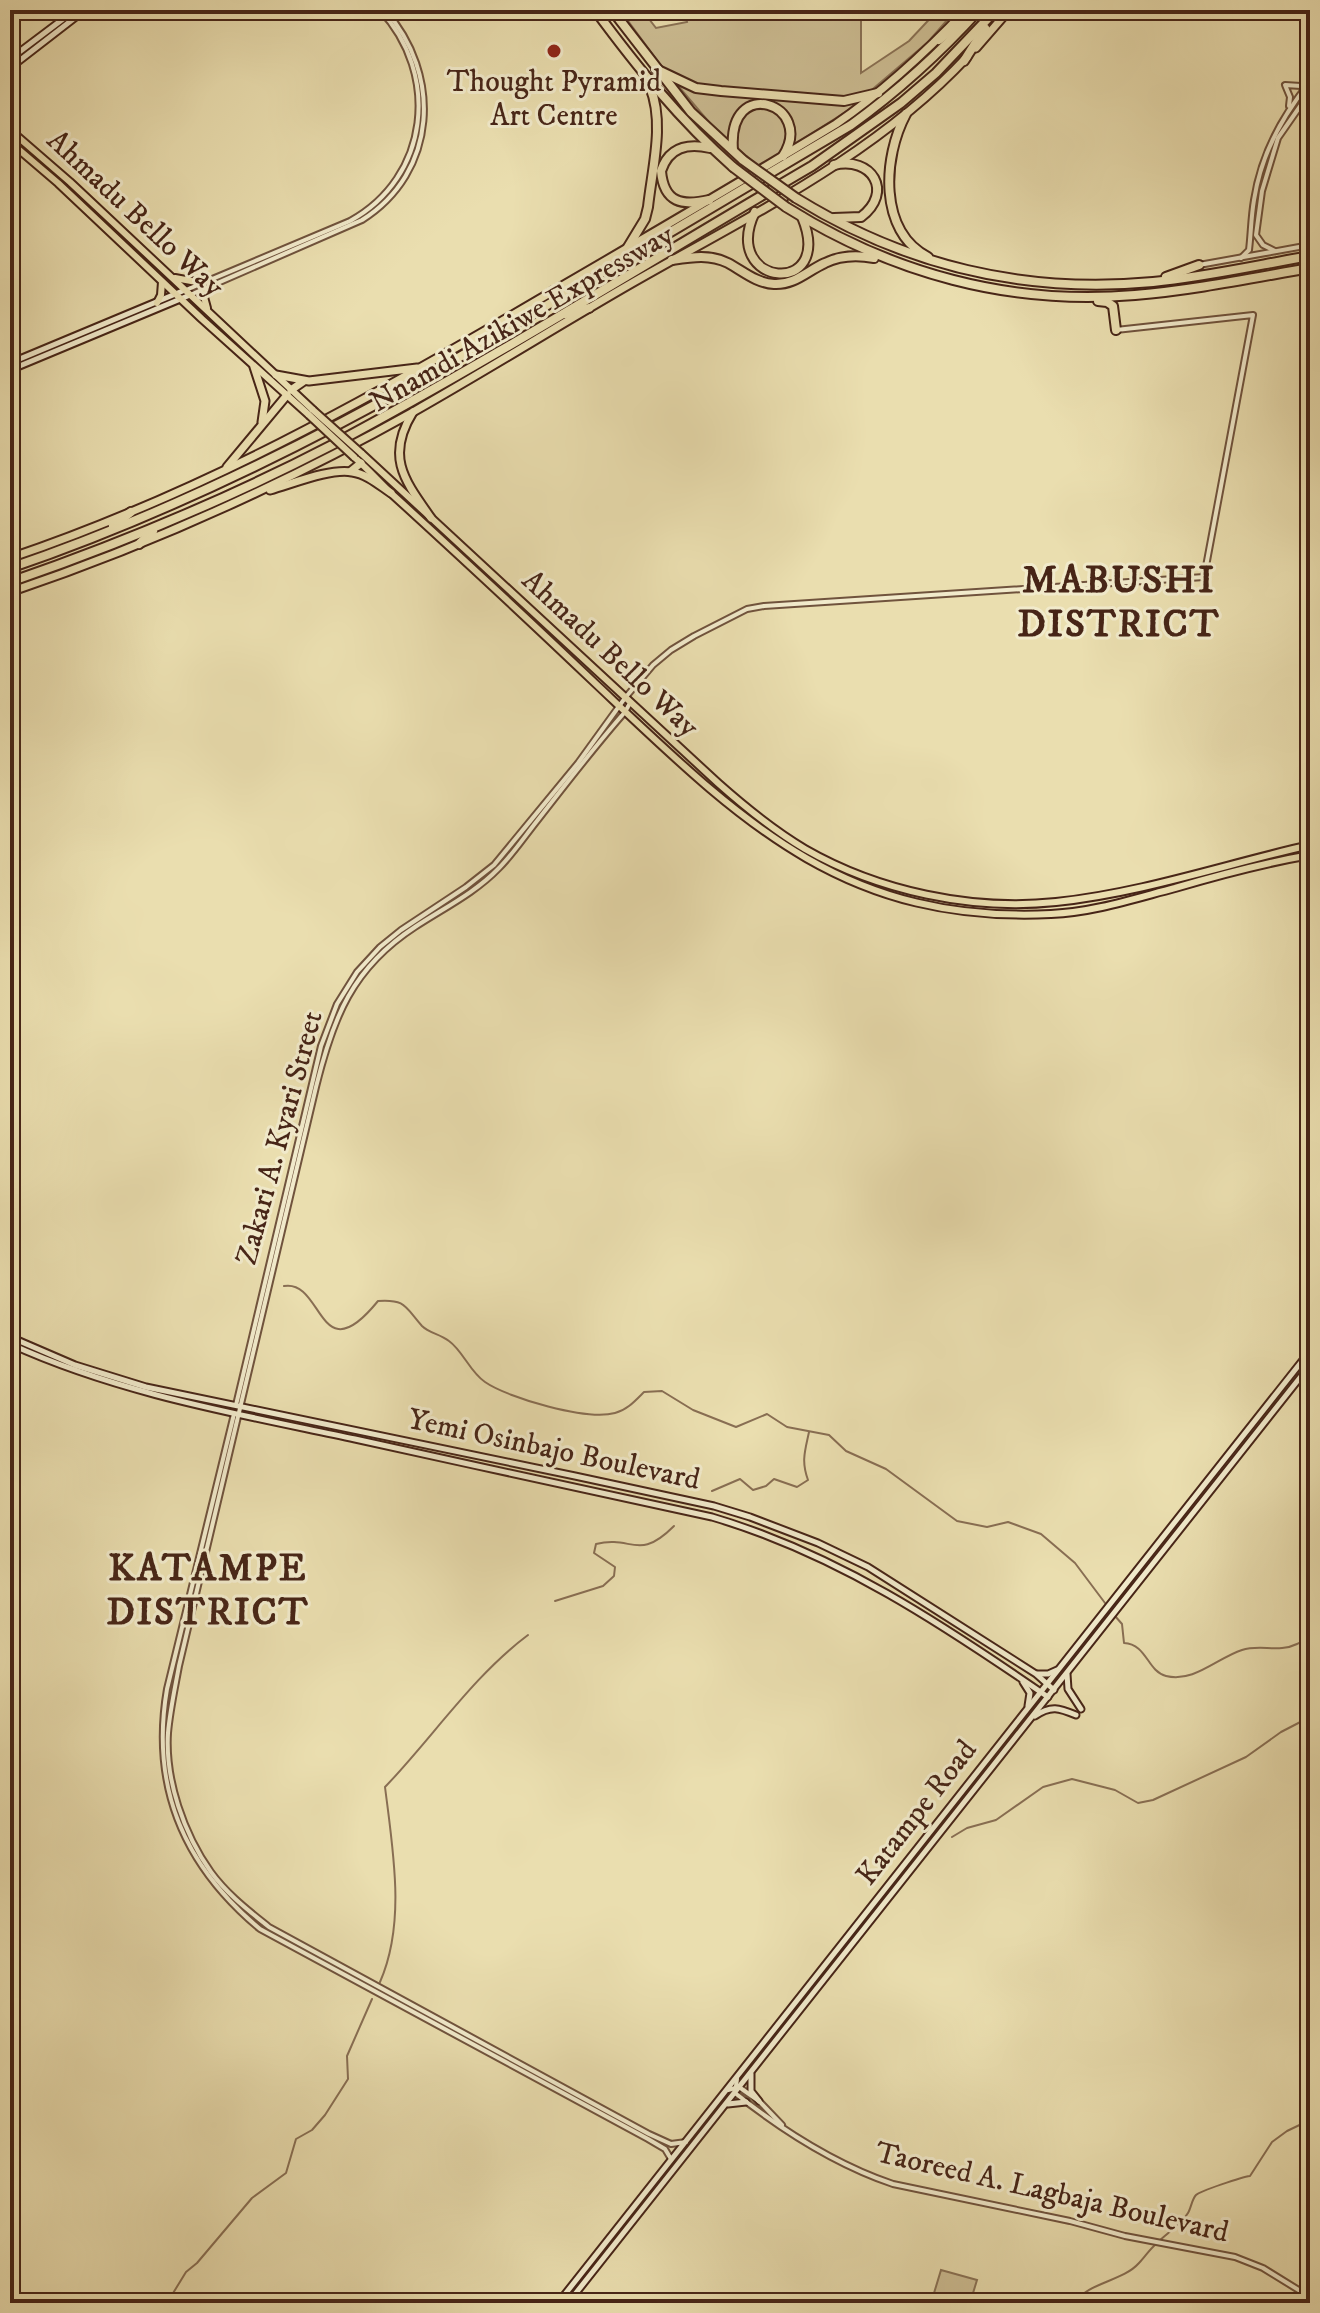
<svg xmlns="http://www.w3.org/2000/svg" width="1320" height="2313" viewBox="0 0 1320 2313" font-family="'IM FELL DW Pica',serif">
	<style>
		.green { fill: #cebf95; stroke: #8a7256; stroke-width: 2 }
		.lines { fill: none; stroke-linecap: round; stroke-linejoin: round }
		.stream { stroke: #886e53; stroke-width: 2 }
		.tertiary-casing { stroke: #70533d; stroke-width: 8 }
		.secondary-casing { stroke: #472517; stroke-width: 9 }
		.primary-casing { stroke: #472517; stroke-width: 10 }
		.trunk-casing { stroke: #472517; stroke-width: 11 }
		.motorway-casing { stroke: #472517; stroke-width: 12 }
		.tertiary { stroke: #f1eacb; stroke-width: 4 }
		.secondary { stroke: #f1eacb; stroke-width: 5 }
		.primary { stroke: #eadeaf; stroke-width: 6 }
		.trunk { stroke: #eadeaf; stroke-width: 7 }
		.motorway { stroke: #eadeaf; stroke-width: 8 }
		.primary-bridge-casing { stroke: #472517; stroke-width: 10; stroke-linecap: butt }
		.motorway-bridge-casing { stroke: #472517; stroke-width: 12; stroke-linecap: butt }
		.primary-bridge { stroke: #eadeaf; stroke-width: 6 }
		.motorway-bridge { stroke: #eadeaf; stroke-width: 8 }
		.poi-dot { fill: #8f2418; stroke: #f1eacb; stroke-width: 3 }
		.labels { text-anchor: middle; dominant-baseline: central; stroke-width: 6; stroke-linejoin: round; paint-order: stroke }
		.poi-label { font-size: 30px; fill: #472517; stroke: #f1eacb }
		.street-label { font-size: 30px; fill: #472517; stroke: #f1eacb }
		.district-label { font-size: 38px; font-weight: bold; letter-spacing: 2px; fill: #472517; stroke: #f1eacb }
	</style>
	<rect width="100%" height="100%" fill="#eadeaf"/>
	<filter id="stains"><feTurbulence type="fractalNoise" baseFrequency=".0025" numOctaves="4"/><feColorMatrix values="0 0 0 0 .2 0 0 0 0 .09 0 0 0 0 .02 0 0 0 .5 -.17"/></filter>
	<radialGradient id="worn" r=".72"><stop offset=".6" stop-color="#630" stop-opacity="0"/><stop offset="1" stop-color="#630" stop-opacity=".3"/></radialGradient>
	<g class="green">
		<polygon points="620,10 642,10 656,28 687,22 685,10 861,10 861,73 909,41 938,10 956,10 928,42 847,111 759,167 714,128 662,67"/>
		<polygon points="941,2270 977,2280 970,2303 931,2303"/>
	</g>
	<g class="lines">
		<g class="stream">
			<path d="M284 1286C324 1279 318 1375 378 1301 406 1299 405 1307 422 1326 429 1333 440 1334 449 1341 463 1351 470 1372 485 1382 508 1398 587 1421 615 1413 627 1410 635 1401 644 1392L662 1391 693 1410 736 1427 767 1414 787 1427 829 1435 846 1451 886 1469 957 1521 987 1527 1008 1522 1041 1534 1075 1563 1111 1611"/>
			<path d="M712 1491 740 1479 753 1490 766 1486 774 1479 797 1487 808 1480C801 1461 805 1451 809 1432"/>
			<path d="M555 1601 603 1586 614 1576 615 1567 594 1553 596 1544C633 1535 638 1562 674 1526"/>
			<path d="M1115 1616 1122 1624 1124 1643C1147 1644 1147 1671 1166 1676 1194 1683 1217 1658 1242 1650 1260 1644 1279 1653 1297 1644 1303 1642 1306 1636 1310 1631"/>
			<polyline points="952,1837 967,1828 996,1820 1043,1787 1072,1779 1115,1790 1138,1803 1153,1800 1246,1757 1281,1732 1310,1717"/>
			<path d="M380 1982C406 1923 393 1851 385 1787 433 1737 473 1676 528 1635"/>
			<path d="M1160 2240C1169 2232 1182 2223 1188 2213 1191 2208 1192 2199 1196 2195 1200 2191 1242 2177 1250 2176L1272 2142 1287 2131 1310 2120"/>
			<polyline points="167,2303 186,2272 197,2263 252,2198 286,2173 296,2139 312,2130 325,2115 348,2079 347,2056 372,1999"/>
			<path d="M1075 2303C1088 2282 1122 2282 1139 2263 1145 2257 1149 2250 1156 2244"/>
		</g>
		<g class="tertiary-casing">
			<g id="tertiary">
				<polyline points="1289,106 1290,97 1285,85 1301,86 1309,82"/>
				<polyline points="1275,251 1263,245 1256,235 1262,191 1278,138 1310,92"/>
				<path d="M1241 258 1249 250C1251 234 1251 217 1254 200 1261 155 1281 117 1310 82"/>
				<polyline points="1199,265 1310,245"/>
				<path d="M186 290 350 221C430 177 440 74 380 10"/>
				<path d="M190 295 362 220C438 172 442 74 385 10"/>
				<path d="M630 703 625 712C594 747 566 784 537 821 525 836 513 854 499 868 475 893 444 908 415 927 352 968 333 1018 316 1087L179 1666C175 1688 170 1710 168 1733 165 1780 184 1834 211 1872 227 1894 248 1910 269 1927L649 2134 671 2144 686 2142"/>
				<polyline points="236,1405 321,1046 337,1004 357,972 380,947 401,930 466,887 494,865 578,763 625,698 653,665 671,650 694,636 747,609 764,606 1204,577 1253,315 1116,330"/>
				<path d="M234 1414 167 1689C150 1788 184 1866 260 1929L648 2139 665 2149 671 2159"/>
				<path d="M737 2079 735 2093C783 2131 834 2164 893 2184L1070 2221 1125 2236 1235 2257 1263 2268 1310 2297"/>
				<polyline points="728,2090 739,2087 759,2101 782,2125"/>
			</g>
		</g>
		<g class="secondary-casing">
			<g id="secondary">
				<polyline points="10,59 75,10"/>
				<polyline points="10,68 85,10"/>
				<polyline points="10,363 185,290"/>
				<polyline points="10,370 190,295"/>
				<polyline points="10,1337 75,1365 146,1387 575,1476 714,1506 750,1517 818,1543 868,1567 1036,1674 1054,1690"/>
				<path d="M10 1344C120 1394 238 1414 355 1439 474 1465 593 1492 712 1517 837 1554 942 1624 1048 1697"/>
				<polyline points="1037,1674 1048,1674 1057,1670"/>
				<polyline points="1067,1674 1068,1689 1081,1709"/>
				<polyline points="1023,1682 1030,1693 1028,1706"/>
				<path d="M1035 1716C1051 1705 1059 1708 1076 1715"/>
				<polyline points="751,2074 751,2091 759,2101"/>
				<polyline points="728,2104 746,2102"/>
				<polyline points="558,2303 1310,1351"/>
				<polyline points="568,2303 1310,1365"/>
			</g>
		</g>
		<g class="primary-casing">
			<g id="primary">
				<polyline points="10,130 70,182 313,410"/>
				<polyline points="10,142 58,183 202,319 309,415"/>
				<polyline points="175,278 202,283"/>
				<polyline points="205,289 204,297 207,308"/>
				<polyline points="157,303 161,295 162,282"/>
				<path d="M361 453 718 783C745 807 773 830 805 849 878 891 972 911 1056 902 1142 893 1226 864 1310 845"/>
				<path d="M354 457C368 469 380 483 393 495 462 558 530 621 597 685 739 819 841 924 1051 914 1094 912 1133 899 1175 888 1219 875 1264 863 1310 855"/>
			</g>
		</g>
		<g class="trunk-casing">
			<g id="trunk">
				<polyline points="976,48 1009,10"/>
				<polyline points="254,367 265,401 262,422"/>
				<polyline points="276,375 309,381 417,368"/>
				<polyline points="291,390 304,381"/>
				<path d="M413 412C385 457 405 481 431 518"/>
				<polyline points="227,467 287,395"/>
				<polyline points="351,471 361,463"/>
				<path d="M270 490C292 484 330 468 352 472 367 474 379 485 391 493"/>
				<path d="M10 558C197 495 368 400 538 300 638 242 737 184 836 124 884 91 926 52 966 10"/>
				<path d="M10 592C149 545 284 484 413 412 487 370 559 325 632 283 747 217 875 156 967 57"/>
			</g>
		</g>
		<g class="motorway-casing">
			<g id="motorway">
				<path d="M595 10C637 67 680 120 733 167"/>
				<polyline points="612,10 691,112 743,160"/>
				<polyline points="939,40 964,20"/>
				<polyline points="964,61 985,28"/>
				<polyline points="656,69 696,88 721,91 844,101 878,93"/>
				<path d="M906 114C883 157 878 231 928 257"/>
				<path d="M733 150C727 73 816 105 783 156"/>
				<path d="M834 165C872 156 894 192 861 217L834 218"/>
				<path d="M796 198C906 266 1023 294 1153 282 1205 277 1258 265 1310 256"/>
				<path d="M709 200C682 206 664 203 661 171 669 147 687 143 710 148"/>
				<path d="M786 207C891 273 1010 306 1135 295 1194 290 1252 278 1310 268"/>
				<path d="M755 212C719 287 836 299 802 217"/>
				<path d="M628 247 645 219 648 207C652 169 665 123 650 87"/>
				<path d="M672 260C692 257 710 254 728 263 743 271 756 283 774 284 795 285 807 271 825 263 841 255 857 255 874 258"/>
				<polyline points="1166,277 1199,265"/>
				<polyline points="553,291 575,285"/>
				<polyline points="1098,301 1107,302 1113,306 1116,330"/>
				<polyline points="566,314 589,308"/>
				<polyline points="477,343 493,327"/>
				<polyline points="113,526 131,512"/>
				<polyline points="139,544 153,531"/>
				<path d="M10 568C157 518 296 450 431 374L851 125C898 91 940 53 979 10"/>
				<path d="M10 582C120 544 228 499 332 445 495 358 653 259 812 166L901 103 936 73 996 10"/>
			</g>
		</g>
		<use href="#tertiary" class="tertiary"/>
		<use href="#secondary" class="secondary"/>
		<use href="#primary" class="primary"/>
		<use href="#trunk" class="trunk"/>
		<use href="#motorway" class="motorway"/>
		<g class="primary-bridge-casing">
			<g id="primary-bridge">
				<polyline points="313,410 361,453"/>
				<polyline points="309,415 354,457"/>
			</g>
		</g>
		<g class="motorway-bridge-casing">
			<g id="motorway-bridge">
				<polyline points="743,160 796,198"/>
				<polyline points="733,167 786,207"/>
			</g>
		</g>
		<use href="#primary-bridge" class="primary-bridge"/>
		<use href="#motorway-bridge" class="motorway-bridge"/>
	</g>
	<circle class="poi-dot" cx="554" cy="51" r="8"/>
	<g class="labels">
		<g class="poi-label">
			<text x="554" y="82">Thought Pyramid<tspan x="554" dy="34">Art Centre</tspan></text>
		</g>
		<g class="street-label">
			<text transform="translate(135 214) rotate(43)">Ahmadu Bello Way</text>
			<text transform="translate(522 319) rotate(-30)">Nnamdi Azikiwe Expressway</text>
			<text transform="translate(610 654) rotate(43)">Ahmadu Bello Way</text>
			<text transform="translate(280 1138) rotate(-75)">Zakari A. Kyari Street</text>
			<text transform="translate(554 1450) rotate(12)">Yemi Osinbajo Boulevard</text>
			<text transform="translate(917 1813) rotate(-52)">Katampe Road</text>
			<text transform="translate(1052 2193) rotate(13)">Taoreed A. Lagbaja Boulevard</text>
		</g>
		<g class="district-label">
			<text x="1119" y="581">MABUSHI<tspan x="1119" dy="44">DISTRICT</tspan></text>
			<text x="208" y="1569">KATAMPE<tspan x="208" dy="44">DISTRICT</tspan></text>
		</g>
	</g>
	<rect width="1320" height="2313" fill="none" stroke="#eadeaf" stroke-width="40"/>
	<rect x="12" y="12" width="1296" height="2289" fill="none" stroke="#472517" stroke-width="4"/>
	<rect x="20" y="20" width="1280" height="2273" fill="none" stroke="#472517" stroke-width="2"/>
	<rect width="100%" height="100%" filter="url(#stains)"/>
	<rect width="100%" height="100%" fill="url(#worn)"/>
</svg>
